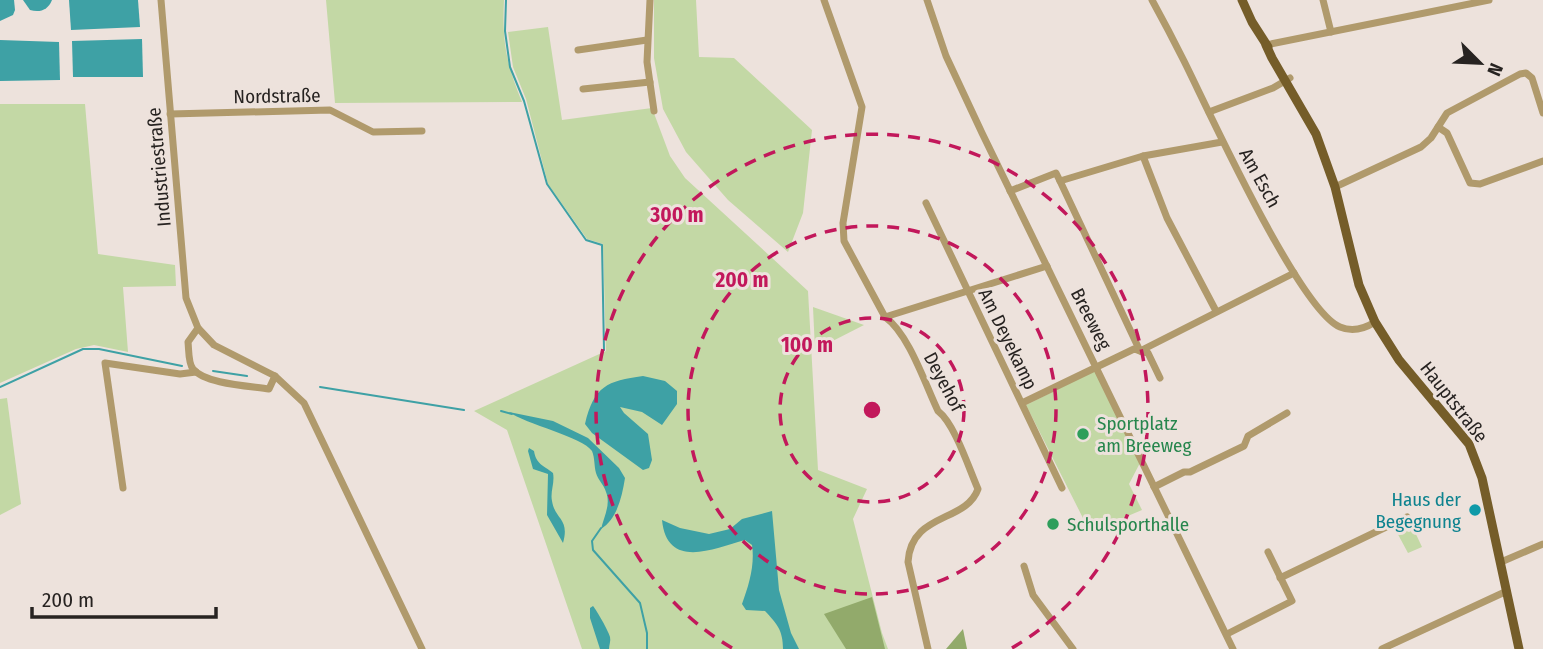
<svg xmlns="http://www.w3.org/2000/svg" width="1543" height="649" viewBox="0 0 1543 649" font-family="'Fira Sans Condensed',sans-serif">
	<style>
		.green { fill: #c3d8a5 }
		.forest { fill: #92aa6b }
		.water { fill: #3ea1a5 }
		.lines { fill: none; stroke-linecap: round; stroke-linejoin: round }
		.stream { stroke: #3ea1a5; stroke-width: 2 }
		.minor { stroke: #b09a6c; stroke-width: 7 }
		.major { stroke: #755d29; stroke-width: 9 }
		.ring { fill: none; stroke: #c2185b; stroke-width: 3.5; stroke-dasharray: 12 9 }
		.leisure-dot { fill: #2e9e5b; stroke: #ede2dc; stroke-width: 2.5 }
		.culture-dot { fill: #0f9aa8; stroke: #ede2dc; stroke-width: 2.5 }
		.labels { text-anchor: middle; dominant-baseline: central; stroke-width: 6; stroke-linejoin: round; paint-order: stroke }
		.street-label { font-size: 19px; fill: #272321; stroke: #ede2dc }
		.leisure-label { font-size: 19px; fill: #27864d; stroke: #ede2dc; text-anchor: start }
		.culture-label { font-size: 19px; fill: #0d838f; stroke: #ede2dc; text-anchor: end }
		.centre { fill: #c2185b; stroke: #ede2dc; stroke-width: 3.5 }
		.ring-label { font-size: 21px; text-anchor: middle; font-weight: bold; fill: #c2185b; stroke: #ede2dc; stroke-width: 6; stroke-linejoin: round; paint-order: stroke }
	</style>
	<rect width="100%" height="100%" fill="#ede2dc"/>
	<g class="green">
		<path d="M326 0H504C502 41 506 63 522 102L335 103Z"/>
		<polygon points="654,0 696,0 699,57 734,58 812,130 803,213 788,252 728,200 686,152 663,109 654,58"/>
		<polygon points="548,27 562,120 652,108 670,156 685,178 808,291 818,470 867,489 853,519 882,633 888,649 582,649 507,430 474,411 606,351 603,244 587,239 548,184 526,99 513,67 508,32"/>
		<polygon points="0,104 85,104 98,254 175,265 176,286 123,287 128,352 94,345 76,349 0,383"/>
		<polygon points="813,307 864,325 815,350"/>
		<polygon points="1096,370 1140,463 1129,484 1142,510 1090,532 1026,405"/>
		<polygon points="7,398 21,504 0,515 0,399"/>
		<polygon points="1394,527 1409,532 1414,530 1422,547 1408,553"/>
	</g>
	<g class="forest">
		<polygon points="872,597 885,649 846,649 824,614"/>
		<polygon points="963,629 967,649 946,649"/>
	</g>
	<g class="water">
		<polygon points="0,0 14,0 15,10 13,15 0,21"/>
		<path d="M23 0H52C48 10 40 13 30 10Z"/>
		<polygon points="69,0 138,0 140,27 71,30"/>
		<polygon points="142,39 143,77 73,77 72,41"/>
		<polygon points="0,40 59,42 60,80 0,81"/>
		<path d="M643 376 665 381 677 391V404L662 425 642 412 620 407 624 413 648 434 652 460 649 468 643 470 592 433 585 424C594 386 607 381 643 376Z"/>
		<path d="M509 412 553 421 588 438 619 468 625 478C622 497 617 519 601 529 604 517 611 504 606 492 604 485 598 480 596 473 594 466 595 458 592 451 583 437 525 424 509 412Z"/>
		<path d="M529 448 534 451C536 464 543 465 553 473 555 483 550 492 552 501 555 520 570 518 563 543L547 515 548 474 533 469 528 451Z"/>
		<path d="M772 511 779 590 791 633 799 649H783C783 630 777 624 765 611L746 610 742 604C749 585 755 565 752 545L745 540C713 549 667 570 662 520L680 528 709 534 730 529 742 519Z"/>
		<path d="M593 606C597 611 608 630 610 637 611 641 609 645 609 649H600L590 618V608Z"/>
	</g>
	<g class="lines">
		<g class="stream">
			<polyline points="506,0 505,31 510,67 524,101 547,184 586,240 602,245 604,350"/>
			<polyline points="213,371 247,376"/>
			<polyline points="0,387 83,349 99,349 182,366"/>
			<polyline points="320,387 464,410"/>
			<polyline points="501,411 512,414"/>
			<polyline points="601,528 592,541 593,550 640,603 647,633 647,649"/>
		</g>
		<g class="minor">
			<polyline points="161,0 186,298 198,328 214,345 275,376 304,403 422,649"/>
			<polyline points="650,0 647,62 654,111"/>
			<path d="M824 0 862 107 843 223 844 241 885 317C909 334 925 384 938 411 955 424 969 469 978 489 966 523 911 512 908 562L928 649"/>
			<polyline points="927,0 946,56 982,133 1233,649"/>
			<path d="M1152 0C1163 20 1174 41 1184 61 1208 109 1299 310 1340 327 1352 332 1364 329 1375 322"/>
			<polyline points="1323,0 1331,32"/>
			<polyline points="1266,45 1489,0"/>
			<polyline points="578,50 647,40"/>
			<polyline points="583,89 650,82"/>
			<polyline points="1209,112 1273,88 1290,78"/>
			<polyline points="170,114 330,110 373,132 422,131"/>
			<polyline points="1438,127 1447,133 1470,183 1480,184 1543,161"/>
			<polyline points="1143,156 1167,218 1216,311"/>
			<polyline points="1060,181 1140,351 1148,353 1160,378"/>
			<polyline points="1335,187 1421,147 1431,138 1447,113 1520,74 1526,73 1532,78 1543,113"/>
			<polyline points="1010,191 1056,173 1060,181 1143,156 1222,142"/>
			<polyline points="926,203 1062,488"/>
			<polyline points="885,317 1047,266"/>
			<path d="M198 328 188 342C189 350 188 363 193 369 205 384 250 386 269 389L275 376"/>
			<polyline points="1022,403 1134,349 1140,351 1294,273"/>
			<polyline points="1154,487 1184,472 1190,472 1244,446 1248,436 1287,413"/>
			<polyline points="123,488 105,363 180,374 196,372"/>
			<polyline points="1501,562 1543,544"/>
			<polyline points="1024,566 1033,595 1073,649"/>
			<polyline points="1280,578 1407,517"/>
			<polyline points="1227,634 1292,601 1268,552"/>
			<polyline points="1382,649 1507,591"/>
		</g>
		<g class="major">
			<polyline points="1242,0 1252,22 1268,47"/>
			<polyline points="1266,45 1272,58 1316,134 1335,187 1359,285 1375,322 1399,360 1469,444 1482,478 1519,649"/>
		</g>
	</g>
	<g class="ring">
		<circle cx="872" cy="410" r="92"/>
		<circle cx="872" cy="410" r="184"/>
		<path d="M732 648A276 276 0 1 1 1012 648"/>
	</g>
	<g class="leisure-dot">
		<circle cx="1083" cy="434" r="7"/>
		<circle cx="1053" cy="524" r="7"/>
	</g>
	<circle class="culture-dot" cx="1475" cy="510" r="7"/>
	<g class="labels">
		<g class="street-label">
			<text transform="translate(277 96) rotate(-1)">Nordstraße</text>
			<text transform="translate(159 167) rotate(-95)">Industriestraße</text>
			<text transform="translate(1260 178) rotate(61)">Am Esch</text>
			<text transform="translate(1091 319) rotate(63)">Breeweg</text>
			<text transform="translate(1008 339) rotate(64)">Am Deyekamp</text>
			<text transform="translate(944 382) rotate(62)">Deyehof</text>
			<text transform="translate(1454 402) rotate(52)">Hauptstraße</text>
		</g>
		<g class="leisure-label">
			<text x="1097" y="423">Sportplatz<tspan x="1097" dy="22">am Breeweg</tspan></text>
			<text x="1067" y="524">Schulsporthalle</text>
		</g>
		<g class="culture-label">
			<text x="1461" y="499">Haus der<tspan x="1461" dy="22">Begegnung</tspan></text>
		</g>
	</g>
	<circle cx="872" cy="410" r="10" class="centre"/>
	<g class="ring-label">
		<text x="677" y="222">300 m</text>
		<text x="742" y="287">200 m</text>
		<text x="807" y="352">100 m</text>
	</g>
	<g transform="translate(1480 63) rotate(114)" stroke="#ede2dc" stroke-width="5" paint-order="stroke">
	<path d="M0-5L12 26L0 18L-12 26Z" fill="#272321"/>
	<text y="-10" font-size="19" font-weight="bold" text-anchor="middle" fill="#272321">N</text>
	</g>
	<path d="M32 607v10h184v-10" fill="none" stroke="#272321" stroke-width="3.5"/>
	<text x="42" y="607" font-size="21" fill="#272321" stroke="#ede2dc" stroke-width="5" paint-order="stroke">200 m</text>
</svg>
